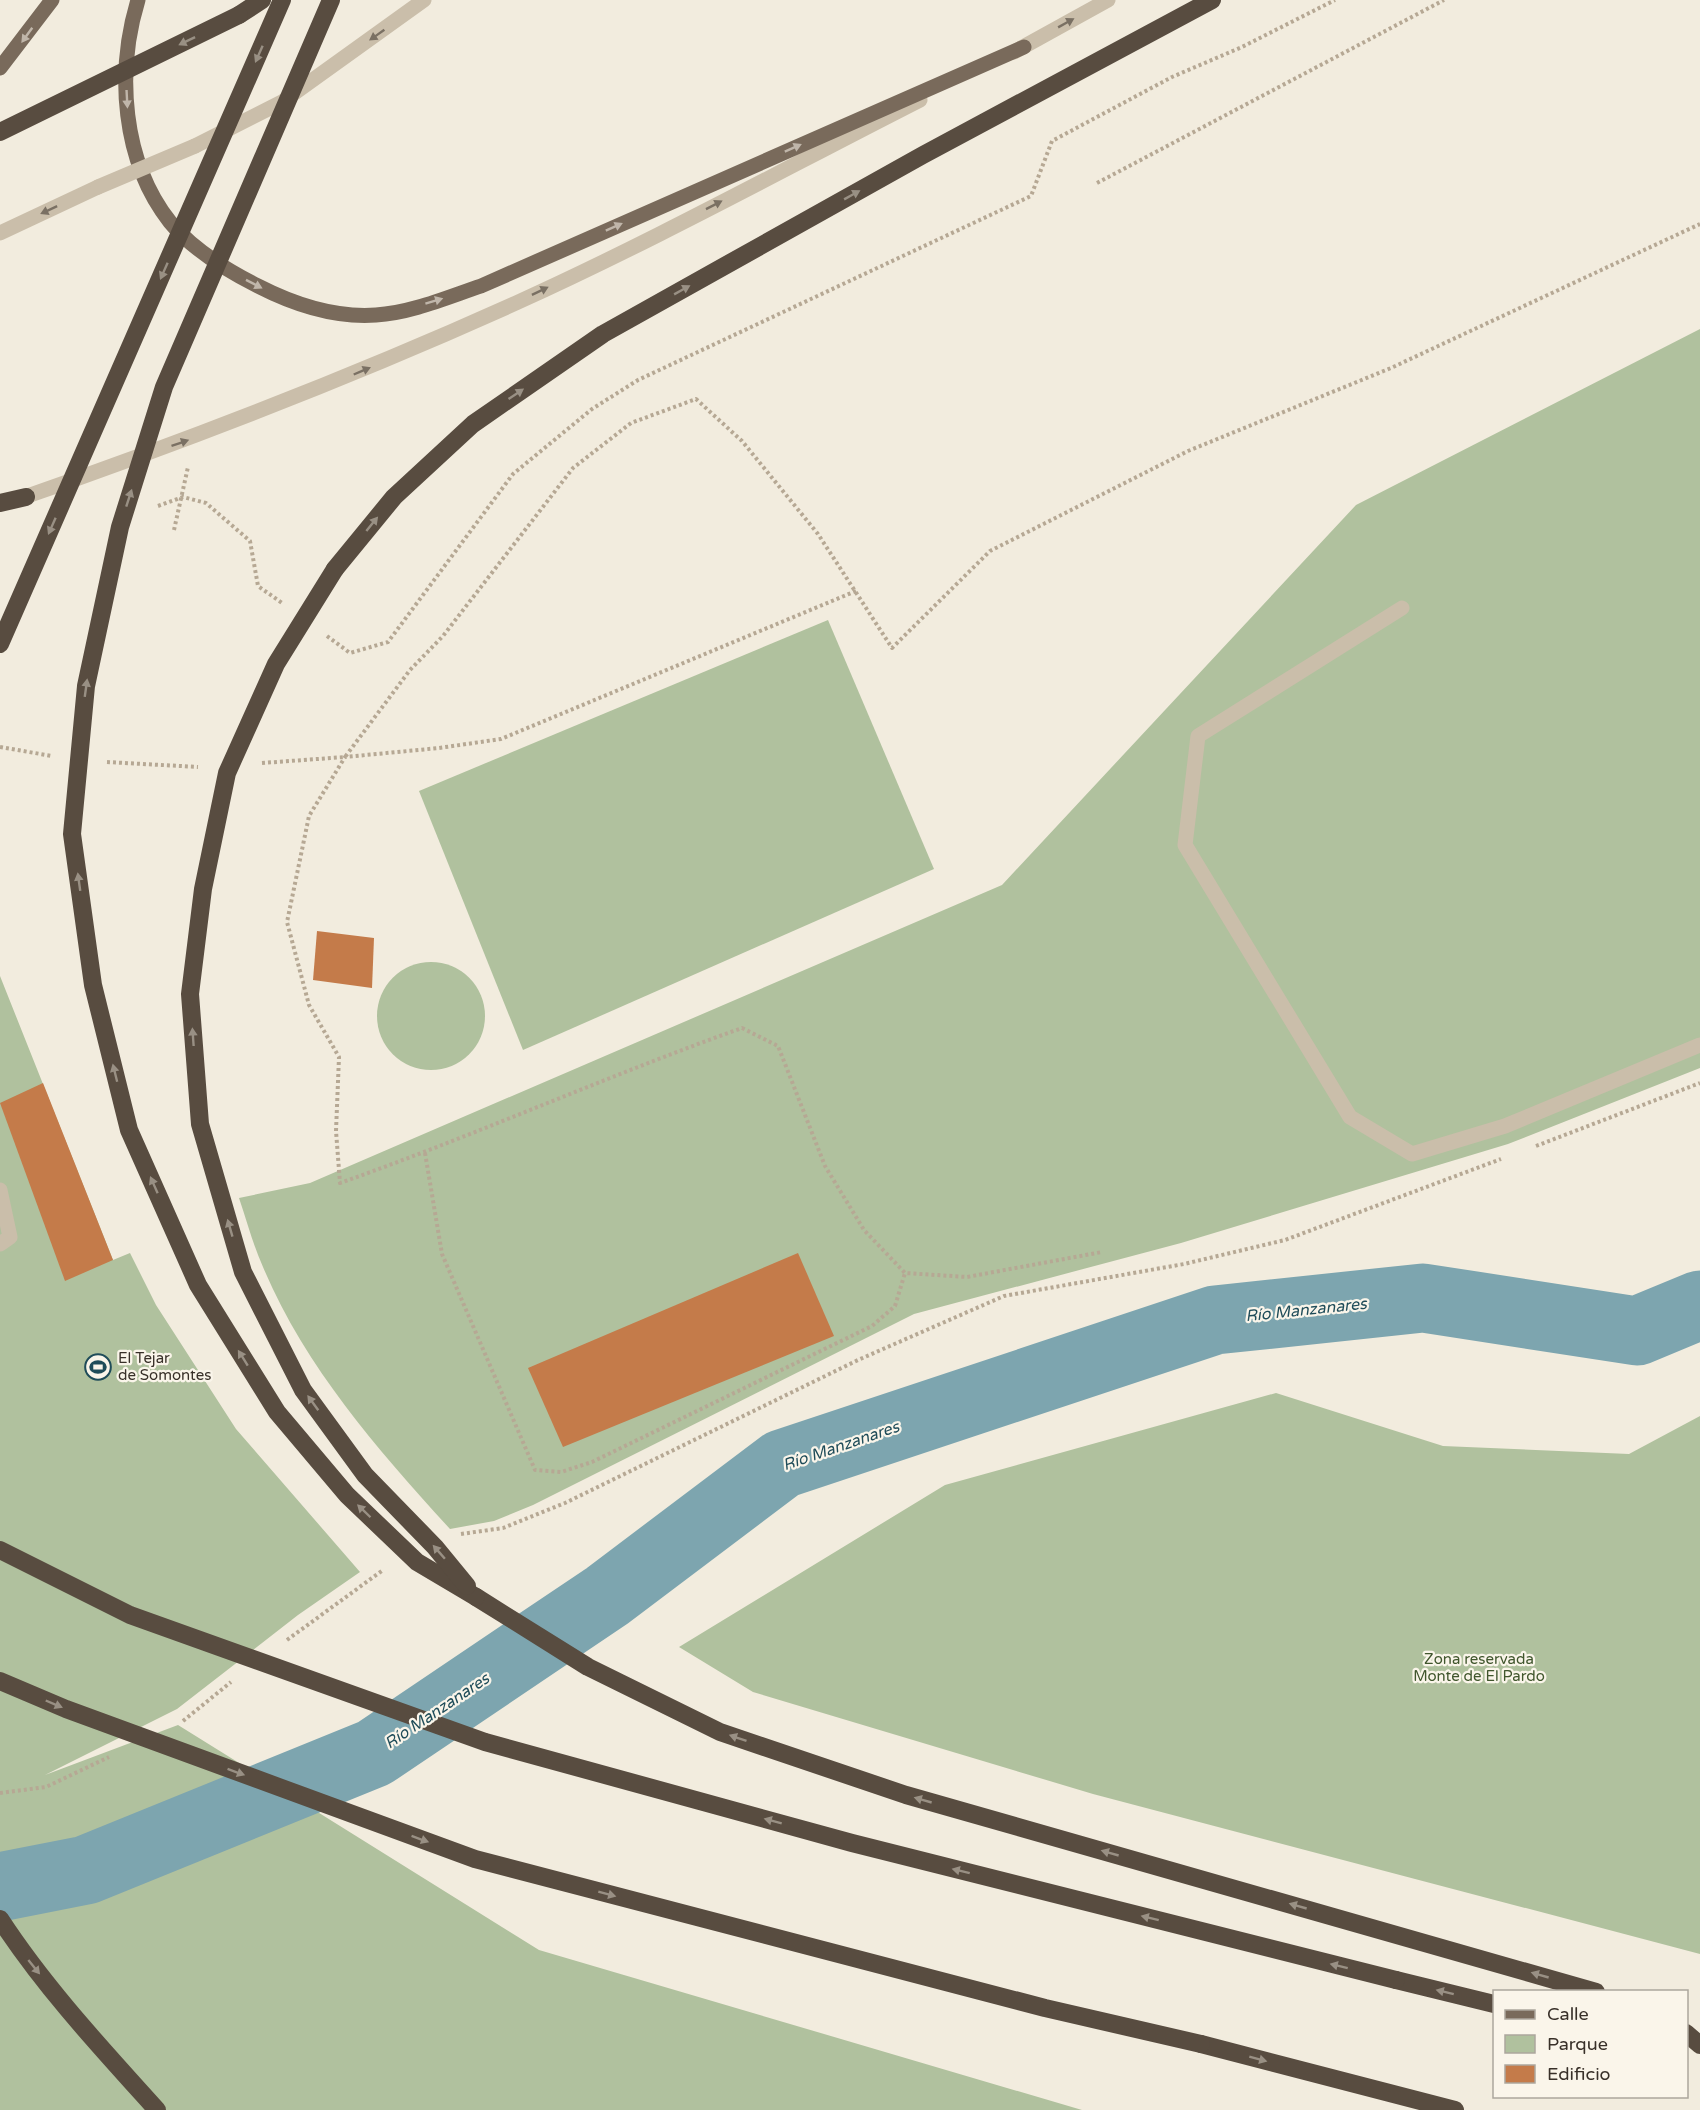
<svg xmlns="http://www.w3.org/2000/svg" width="1700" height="2110" viewBox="0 0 1700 2110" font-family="'Varela Round',sans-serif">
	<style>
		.green { fill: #b0c19e }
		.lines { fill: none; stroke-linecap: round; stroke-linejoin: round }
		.river { stroke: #7da5af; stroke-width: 69 }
		.building { fill: #c47b4a }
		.path { stroke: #b6a894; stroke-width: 4; stroke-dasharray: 3 3; stroke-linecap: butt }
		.minor { stroke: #cabeaa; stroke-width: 15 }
		.major { stroke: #796a5b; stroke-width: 15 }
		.highway { stroke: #584c40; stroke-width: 18 }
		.minor-bridge { stroke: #cabeaa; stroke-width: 15 }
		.highway-bridge { stroke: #584c40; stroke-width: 18 }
		.oneway { fill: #7a7063 }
		.oneway2 { fill: #c0b6aa }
		.oneway3 { fill: #999084 }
		.labels { text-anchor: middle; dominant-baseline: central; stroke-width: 4.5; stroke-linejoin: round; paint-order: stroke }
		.poi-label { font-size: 15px; fill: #383029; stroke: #faf5ea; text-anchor: start }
		.park-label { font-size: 15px; fill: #40562d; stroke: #faf5ea }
		.water-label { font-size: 16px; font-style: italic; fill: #1f4c59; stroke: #faf5ea }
	</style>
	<rect width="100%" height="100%" fill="#f2ecde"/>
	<g class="green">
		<path d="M1700 329V1068L1508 1144 1181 1243 914 1314 533 1505 494 1521 450 1529C378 1450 305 1367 263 1267 253 1245 247 1221 239 1198L310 1183 1002 885 1356 505Z"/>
		<polygon points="828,620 934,869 523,1050 419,791"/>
		<circle cx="431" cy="1016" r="54"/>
		<polygon points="0,976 113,1260 130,1253 156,1305 236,1429 360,1572 298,1615 177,1709 45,1775 178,1725 539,1950 1082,2110 0,2110"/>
		<polygon points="1276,1393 1443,1446 1629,1454 1700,1416 1700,1954 1093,1794 753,1692 679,1647 945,1485"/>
	</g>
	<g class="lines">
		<polyline class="river" points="0,1887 86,1870 374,1753 607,1596 782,1464 1215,1320 1423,1298 1637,1331 1700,1305"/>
	</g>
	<g class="building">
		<polygon points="317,931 374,938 372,988 313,980"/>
		<polygon points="43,1083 113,1260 65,1281 0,1103"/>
		<polygon points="798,1253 834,1336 563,1447 528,1368"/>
	</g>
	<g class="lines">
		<g class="path">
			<polyline points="1097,183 1444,0"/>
			<polyline points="158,506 183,497 206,503 250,541 258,586 282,603"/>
			<polyline points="174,530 188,467"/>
			<path d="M856 591 501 739 439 748 345 757 309 816 287 922 309 1005 339 1057 336 1131 340 1183C476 1135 607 1076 742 1028L778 1046 825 1166 864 1230 905 1273 967 1277 1102 1252"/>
			<polyline points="327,636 350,653 388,642 513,474 592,409 638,380 1031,196 1052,141 1172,77 1242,47 1335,0"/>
			<polyline points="0,747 52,756"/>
			<polyline points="107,762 198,767"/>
			<polyline points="262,763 345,757 410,670 443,636 573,468 631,423 696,399 742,441 818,534 892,648 990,551 1188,451 1391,368 1700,224"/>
			<polyline points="1536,1146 1700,1083"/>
			<polyline points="425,1153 442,1254 535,1470 561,1472 592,1462 872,1326 895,1306 905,1273"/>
			<polyline points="461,1534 503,1528 565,1503 858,1360 1004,1296 1184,1264 1285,1240 1501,1159"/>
			<polyline points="287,1640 383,1570"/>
			<polyline points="183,1721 231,1682"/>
			<polyline points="0,1793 46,1787 109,1757"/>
		</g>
		<g class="minor">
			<polyline points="1014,52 1108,0"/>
			<polyline points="195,146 282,102 424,0"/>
			<polyline points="0,233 98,187"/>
			<path d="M16 500C186 441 352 377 516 303 653 241 786 168 920 100"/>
			<polyline points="1402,608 1198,736 1185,845 1350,1117 1412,1154 1505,1126 1700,1045"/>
			<polyline points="0,1190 10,1237 0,1244"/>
		</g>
		<g class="major">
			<path d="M138 0C116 72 122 161 170 222 193 250 226 270 258 286 295 305 334 318 376 315 411 313 448 297 481 286L1024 47"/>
			<polyline points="0,68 52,0"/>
		</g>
		<g class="highway">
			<polyline points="239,15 262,0"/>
			<polyline points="0,503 26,497"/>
			<polyline points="335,569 394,497 473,424 603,334 923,155 1212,0"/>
			<polyline points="476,1597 588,1667 720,1732 906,1795 1596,1992"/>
			<path d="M0 1919C45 1988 102 2049 157 2110"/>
			<polyline points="1396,1980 1494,2004"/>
			<polyline points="1686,2033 1700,2045"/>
			<polyline points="1201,2044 1455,2110"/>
		</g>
		<polyline class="minor-bridge" points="98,187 195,146"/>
		<g class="highway-bridge">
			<polyline points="331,0 164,387 120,527 86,686 72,834 93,985 129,1130 198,1285 277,1412 347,1495 417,1562 476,1597"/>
			<polyline points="0,132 239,15"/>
			<polyline points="335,569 276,664 227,773 203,889 190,994 200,1124 243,1272 303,1390 365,1475 435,1547 467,1586"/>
			<polyline points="0,644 282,0"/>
			<polyline points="0,1550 130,1615 485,1742 852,1843 1396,1980"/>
			<polyline points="0,1681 66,1709 475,1859 1045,2008 1201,2044"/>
		</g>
	</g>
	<defs><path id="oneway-solid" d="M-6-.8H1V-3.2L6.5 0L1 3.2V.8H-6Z" transform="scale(1.5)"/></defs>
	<g class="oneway">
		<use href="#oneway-solid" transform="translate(1066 23) rotate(-29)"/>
		<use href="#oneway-solid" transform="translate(377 35) rotate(145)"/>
		<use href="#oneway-solid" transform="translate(714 205) rotate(-27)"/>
		<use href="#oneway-solid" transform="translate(49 210) rotate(155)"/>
		<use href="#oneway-solid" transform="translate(540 291) rotate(-26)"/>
		<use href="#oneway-solid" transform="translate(362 371) rotate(-23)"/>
		<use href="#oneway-solid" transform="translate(180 443) rotate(-19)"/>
	</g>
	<g class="oneway2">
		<use href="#oneway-solid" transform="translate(27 35) rotate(126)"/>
		<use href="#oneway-solid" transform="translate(127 99) rotate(87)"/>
		<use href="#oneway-solid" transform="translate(793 148) rotate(-24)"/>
		<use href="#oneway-solid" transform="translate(614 227) rotate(-24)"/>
		<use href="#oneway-solid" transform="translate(254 284) rotate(27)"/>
		<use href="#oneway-solid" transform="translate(434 301) rotate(-17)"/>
	</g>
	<g class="oneway3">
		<use href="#oneway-solid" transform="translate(187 41) rotate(154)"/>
		<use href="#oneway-solid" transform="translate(259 54) rotate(114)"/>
		<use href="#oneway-solid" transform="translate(852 195) rotate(-29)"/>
		<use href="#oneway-solid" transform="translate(164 271) rotate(114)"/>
		<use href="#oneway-solid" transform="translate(682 290) rotate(-29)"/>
		<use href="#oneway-solid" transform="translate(516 394) rotate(-34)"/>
		<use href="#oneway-solid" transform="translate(129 498) rotate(-72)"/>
		<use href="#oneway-solid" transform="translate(372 524) rotate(-51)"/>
		<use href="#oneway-solid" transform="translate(52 526) rotate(114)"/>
		<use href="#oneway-solid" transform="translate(86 688) rotate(-82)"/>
		<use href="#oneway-solid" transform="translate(79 882) rotate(-98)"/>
		<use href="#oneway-solid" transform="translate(193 1037) rotate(-94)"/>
		<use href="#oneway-solid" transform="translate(115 1073) rotate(-104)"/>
		<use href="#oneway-solid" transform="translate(154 1185) rotate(-114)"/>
		<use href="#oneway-solid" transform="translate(230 1228) rotate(-106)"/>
		<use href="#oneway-solid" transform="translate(243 1358) rotate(-122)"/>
		<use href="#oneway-solid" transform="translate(313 1403) rotate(-126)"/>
		<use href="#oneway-solid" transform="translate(364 1511) rotate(-136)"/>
		<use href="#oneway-solid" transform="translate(439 1552) rotate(-131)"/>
		<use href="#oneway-solid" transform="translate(54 1704) rotate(23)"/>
		<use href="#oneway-solid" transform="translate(738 1738) rotate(-161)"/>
		<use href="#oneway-solid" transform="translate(236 1772) rotate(20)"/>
		<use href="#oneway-solid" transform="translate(923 1800) rotate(-164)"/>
		<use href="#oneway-solid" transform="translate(773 1821) rotate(-165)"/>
		<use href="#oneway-solid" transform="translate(420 1839) rotate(20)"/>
		<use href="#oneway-solid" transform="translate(1110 1853) rotate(-164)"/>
		<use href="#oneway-solid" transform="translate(961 1871) rotate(-166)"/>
		<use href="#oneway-solid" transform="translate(607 1894) rotate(15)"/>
		<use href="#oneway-solid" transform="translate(1298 1906) rotate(-164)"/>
		<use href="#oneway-solid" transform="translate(1150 1918) rotate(-166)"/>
		<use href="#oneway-solid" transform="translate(1339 1966) rotate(-166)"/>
		<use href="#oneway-solid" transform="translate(34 1967) rotate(51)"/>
		<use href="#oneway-solid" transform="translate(1540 1975) rotate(-164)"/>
		<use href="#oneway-solid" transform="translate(1445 1992) rotate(-166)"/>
		<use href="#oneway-solid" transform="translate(1258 2059) rotate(15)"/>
	</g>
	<defs>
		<g id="stadium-ring" transform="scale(1.35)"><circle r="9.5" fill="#faf5ea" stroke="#1f4c59" stroke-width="1.5"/><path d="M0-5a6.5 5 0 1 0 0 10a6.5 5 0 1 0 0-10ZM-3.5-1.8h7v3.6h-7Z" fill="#1f4c59"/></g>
	</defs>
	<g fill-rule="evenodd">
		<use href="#stadium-ring" x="98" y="1367"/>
	</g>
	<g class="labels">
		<g class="poi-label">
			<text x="118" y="1358">El Tejar<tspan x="118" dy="17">de Somontes</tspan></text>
		</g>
		<g class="park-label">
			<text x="1479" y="1659">Zona reservada<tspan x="1479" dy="17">Monte de El Pardo</tspan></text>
		</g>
		<g class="water-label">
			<text transform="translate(1306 1310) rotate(-6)">Río Manzanares</text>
			<text transform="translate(841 1446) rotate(-19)">Río Manzanares</text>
			<text transform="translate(437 1711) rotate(-34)">Río Manzanares</text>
		</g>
	</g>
	<rect x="1493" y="1990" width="195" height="108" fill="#faf5ea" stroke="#aca69d" stroke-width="1.5"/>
	<rect x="1505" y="2010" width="30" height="9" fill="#796a5b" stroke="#aca69d" stroke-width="1.5"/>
	<text x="1547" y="2020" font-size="18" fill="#383029">Calle</text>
	<rect x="1505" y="2035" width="30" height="18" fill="#b0c19e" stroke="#aca69d" stroke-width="1.5"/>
	<text x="1547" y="2050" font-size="18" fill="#383029">Parque</text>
	<rect x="1505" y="2065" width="30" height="18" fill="#c47b4a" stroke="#aca69d" stroke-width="1.5"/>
	<text x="1547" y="2080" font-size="18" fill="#383029">Edificio</text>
</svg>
